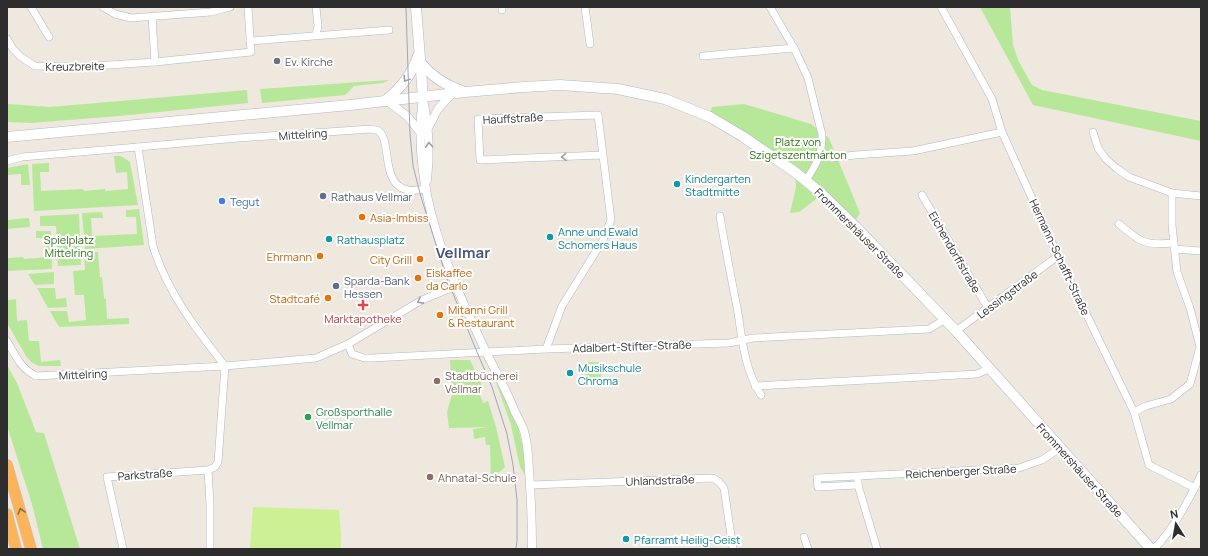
<svg xmlns="http://www.w3.org/2000/svg" width="1208" height="556" viewBox="0 0 1208 556" font-family="Manrope,sans-serif">
	<style>
		.green { fill: #b7e899 }
		.pitch { fill: #cdf094 }
		.lines { fill: none; stroke-linecap: round; stroke-linejoin: round }
		.minor-casing { stroke: #b3b6c1; stroke-width: 8 }
		.tertiary-casing { stroke: #b3b6c1; stroke-width: 9 }
		.secondary-casing { stroke: #b3b6c1; stroke-width: 11 }
		.trunk-casing { stroke: #c8c8c8; stroke-width: 12 }
		.minor { stroke: #fff; stroke-width: 7 }
		.tertiary { stroke: #fff; stroke-width: 8 }
		.secondary { stroke: #fff; stroke-width: 10 }
		.trunk { stroke: #fcb45a; stroke-width: 11 }
		.tram { stroke: #a1a5b8; stroke-width: 1 }
		.oneway { stroke: #a0a0a0 }
		.oneway2 { stroke: #8a6a41 }
		.worship-dot { fill: #6b7280; stroke: #fff; stroke-width: 1.5 }
		.culture-dot { fill: #0f9aa8; stroke: #fff; stroke-width: 1.5 }
		.service-dot { fill: #5c6f8a; stroke: #fff; stroke-width: 1.5 }
		.shop-dot { fill: #3f7fe0; stroke: #fff; stroke-width: 1.5 }
		.food-dot { fill: #e8710a; stroke: #fff; stroke-width: 1.5 }
		.health-dot { fill: #e0444e; stroke: #fff; stroke-width: 1.5 }
		.education-dot { fill: #8d6e63; stroke: #fff; stroke-width: 1.5 }
		.leisure-dot { fill: #2e9e5b; stroke: #fff; stroke-width: 1.5 }
		.labels { text-anchor: middle; dominant-baseline: central; stroke-width: 4; stroke-linejoin: round; paint-order: stroke }
		.worship-label { font-size: 11px; fill: #5b616d; stroke: #fff; text-anchor: start }
		.street-label { font-size: 11px; fill: #2d2d2d; stroke: #fff }
		.park-label { font-size: 11px; fill: #2d7116; stroke: #fff }
		.culture-label { font-size: 11px; fill: #0d838f; stroke: #fff; text-anchor: start }
		.service-label { font-size: 11px; fill: #4e5e75; stroke: #fff; text-anchor: start }
		.shop-label { font-size: 11px; fill: #366cbe; stroke: #fff; text-anchor: start }
		.food-label { font-size: 11px; fill: #c56008; stroke: #fff; text-anchor: start }
		.health-label { font-size: 11px; fill: #be3a42; stroke: #fff }
		.education-label { font-size: 11px; fill: #785e54; stroke: #fff; text-anchor: start }
		.leisure-label { font-size: 11px; fill: #27864d; stroke: #fff; text-anchor: start }
		.district-label { font-size: 15px; font-weight: bold; fill: #4a5682; stroke: #fff }
	</style>
	<rect width="100%" height="100%" fill="#efe8df"/>
	<g class="green">
		<polygon points="980,7 1010,7 1013,45 1018,60 1032,85 1042,90 1201,121 1201,141 1033,105"/>
		<polygon points="389,80 383,83 354,86 345,95 262,103 260,89"/>
		<polygon points="247,90 248,103 119,116 31,123 7,122 7,104 50,107"/>
		<polygon points="744,104 811,124 829,138 860,213 852,227 819,197 799,212 790,213 796,187 795,176 707,120 712,107"/>
		<polygon points="114,156 121,156 130,162 138,205 34,211 32,164 49,163 49,172 40,172 41,191 83,189 84,191 105,189 105,191 128,189 127,172 116,173"/>
		<polygon points="28,164 30,185 21,185 21,174 7,175 7,168"/>
		<polygon points="139,209 144,245 85,249 82,213 102,212 103,218 91,218 92,236 137,234 136,217 126,217 126,210"/>
		<polygon points="79,214 81,265 58,266 56,226 40,226 40,216"/>
		<polygon points="29,218 30,227 7,229 7,220"/>
		<polygon points="36,231 51,231 52,269 7,271 7,258 23,257 24,259 47,257 46,238 36,238"/>
		<polygon points="84,252 98,252 100,277 102,277 104,298 106,299 107,319 129,318 129,324 59,327 50,311 67,311 69,322 86,320 84,295 75,295 73,271 85,270"/>
		<polygon points="54,272 54,284 35,285 28,274"/>
		<polygon points="37,288 55,288 56,299 66,298 67,307 48,308"/>
		<polygon points="16,299 17,321 27,320 29,341 39,341 41,362 60,360 61,366 39,366 31,362 26,356 7,323 7,300"/>
		<polygon points="450,360 470,360 482,385 477,386 483,403 488,401 496,427 505,467 491,480 490,445 486,445 485,437 474,439 473,429 489,427 449,428 447,412 452,394"/>
		<polygon points="584,362 601,362 601,381 585,382"/>
		<polygon points="7,365 17,383 36,432 44,433 80,549 43,549 32,504 7,426"/>
		<polygon points="496,382 497,382 518,427 524,452 525,475 520,467 511,425"/>
	</g>
	<polygon class="pitch" points="253,507 339,510 341,533 341,549 250,549"/>
	<g class="lines">
		<g class="minor-casing">
			<g id="minor">
				<polyline points="31,7 49,37"/>
				<polyline points="103,7 115,14 131,18 211,12 230,7"/>
				<polyline points="316,7 318,26 316,35"/>
				<polyline points="502,7 502,10"/>
				<polyline points="585,7 590,44"/>
				<path d="M770 7 794 48 808 78 822 135C822 154 817 164 806 180"/>
				<polyline points="941,7 992,99 1002,132 1058,256 1134,412 1149,465 1195,488"/>
				<polyline points="152,17 155,62"/>
				<polyline points="7,39 13,49 21,57 35,66 79,67 155,62 251,52 248,7"/>
				<polyline points="250,41 389,30"/>
				<polyline points="703,56 794,48"/>
				<polyline points="1093,132 1098,148 1106,159 1116,168 1129,177 1172,193 1201,196"/>
				<polyline points="832,158 855,155 913,151 1002,132"/>
				<polyline points="7,161 22,157 138,147"/>
				<polyline points="922,195 988,308"/>
				<path d="M720 216C725 248 732 281 738 313 742 340 745 371 761 395"/>
				<path d="M1119 224C1140 242 1145 246 1174 243"/>
				<polyline points="1174,249 1201,251"/>
				<polyline points="956,331 1058,256"/>
				<path d="M7 341C16 356 20 368 36 376L225 366 316 358 348 344 422 300 456 286"/>
				<polyline points="348,344 352,354 364,358 372,358 546,349 729,343 753,338 929,329 944,320"/>
				<polyline points="546,349 562,306 603,240 611,220 598,115 478,119 480,160 603,155"/>
				<path d="M225 366C196 329 167 292 153 246L138 147 238 138 371 129C373 130 376 130 377 130 392 137 381 178 402 188 409 192 419 190 427 189"/>
				<polyline points="755,386 977,374 989,369"/>
				<polyline points="1134,412 1146,406 1171,399 1190,384 1200,347 1190,308 1177,272 1172,225 1172,193"/>
				<polyline points="208,470 210,504 210,549"/>
				<polyline points="858,476 858,485 818,487 817,478 1019,468 1042,460 1060,448"/>
				<polyline points="531,485 713,478 719,482 724,488 733,549"/>
				<polyline points="858,485 877,549"/>
				<polyline points="804,537 808,549"/>
				<polyline points="123,549 107,477 208,470 215,467 218,462 225,366"/>
				<path d="M1154 549C1172 531 1190 498 1201 475"/>
			</g>
		</g>
		<g class="tertiary-casing">
			<g id="tertiary">
				<path d="M423 97C410 187 448 272 486 352 496 372 507 391 515 412 518 418 522 425 524 431 528 444 528 457 529 470 531 497 532 523 532 549"/>
				<polyline points="386,100 407,116 421,133"/>
				<path d="M424 104C429 129 430 155 427 180"/>
				<polyline points="428,128 438,109 452,93"/>
			</g>
		</g>
		<g class="secondary-casing">
			<g id="secondary">
				<polyline points="416,7 423,97"/>
				<path d="M420 62C431 76 445 85 462 91"/>
				<path d="M386 100C401 88 412 74 418 56"/>
				<polyline points="7,137 350,105 465,92 524,87 560,85 618,89 665,99 710,117 742,136 795,172 822,194 856,227 956,331 1151,549"/>
			</g>
		</g>
		<g class="trunk-casing">
			<g id="trunk">
				<polyline points="7,465 31,549"/>
				<polyline points="7,514 16,549"/>
			</g>
		</g>
		<use href="#minor" class="minor"/>
		<use href="#tertiary" class="tertiary"/>
		<use href="#secondary" class="secondary"/>
		<use href="#trunk" class="trunk"/>
		<polyline class="tram" points="406,7 410,134 413,166 421,197 447,279 477,352 492,387 507,434 513,465 517,500 517,541 516,549"/>
	</g>
	<defs><path id="oneway-chevron" d="M-2-3.5L2.5 0L-2 3.5" fill="none" stroke-width="1.6" stroke-linecap="round" stroke-linejoin="round"/></defs>
	<g class="oneway">
		<use href="#oneway-chevron" transform="translate(406 79) rotate(124)"/>
		<use href="#oneway-chevron" transform="translate(429 145) rotate(-93)"/>
		<use href="#oneway-chevron" transform="translate(564 157) rotate(177)"/>
		<use href="#oneway-chevron" transform="translate(420 301) rotate(151)"/>
	</g>
	<use class="oneway2" href="#oneway-chevron" transform="translate(21 511) rotate(-106)"/>
	<circle class="worship-dot" cx="277" cy="61" r="4"/>
	<g class="culture-dot">
		<circle cx="677" cy="184" r="4"/>
		<circle cx="550" cy="237" r="4"/>
		<circle cx="329" cy="239" r="4"/>
		<circle cx="570" cy="373" r="4"/>
		<circle cx="626" cy="539" r="4"/>
	</g>
	<g class="service-dot">
		<circle cx="323" cy="196" r="4"/>
		<circle cx="336" cy="286" r="4"/>
	</g>
	<circle class="shop-dot" cx="222" cy="201" r="4"/>
	<g class="food-dot">
		<circle cx="362" cy="217" r="4"/>
		<circle cx="320" cy="256" r="4"/>
		<circle cx="420" cy="259" r="4"/>
		<circle cx="418" cy="278" r="4"/>
		<circle cx="328" cy="298" r="4"/>
		<circle cx="440" cy="315" r="4"/>
	</g>
	<path class="health-dot" d="M361 299h4v4h4v4h-4v4h-4v-4h-4v-4h4z"/>
	<g class="education-dot">
		<circle cx="437" cy="381" r="4"/>
		<circle cx="430" cy="477" r="4"/>
	</g>
	<circle class="leisure-dot" cx="308" cy="417" r="4"/>
	<g class="labels">
		<g class="worship-label">
			<text x="285" y="61">Ev. Kirche</text>
		</g>
		<g class="street-label">
			<text transform="translate(75 66) rotate(-1)">Kreuzbreite</text>
			<text transform="translate(513 118) rotate(-3)">Hauffstraße</text>
			<text transform="translate(303 134) rotate(-4)">Mittelring</text>
			<text transform="translate(860 233) rotate(45)">Frommershäuser Straße</text>
			<text transform="translate(955 252) rotate(60)">Eichendorffstraße</text>
			<text transform="translate(1060 257) rotate(65)">Hermann-Schafft-Straße</text>
			<text transform="translate(1007 294) rotate(-37)">Lessingstraße</text>
			<text transform="translate(632 346) rotate(-2)">Adalbert-Stifter-Straße</text>
			<text transform="translate(83 374) rotate(-3)">Mittelring</text>
			<text transform="translate(1080 470) rotate(48)">Frommershäuser Straße</text>
			<text transform="translate(961 471) rotate(-3)">Reichenberger Straße</text>
			<text transform="translate(145 474) rotate(-4)">Parkstraße</text>
			<text transform="translate(660 480) rotate(-2)">Uhlandstraße</text>
		</g>
		<g class="park-label">
			<text x="798" y="141">Platz von<tspan x="798" dy="13">Szigetszentmárton</tspan></text>
			<text x="69" y="239">Spielplatz<tspan x="69" dy="13">Mittelring</tspan></text>
		</g>
		<g class="culture-label">
			<text x="685" y="178">Kindergarten<tspan x="685" dy="13">Stadtmitte</tspan></text>
			<text x="558" y="231">Anne und Ewald<tspan x="558" dy="13">Schomers Haus</tspan></text>
			<text x="337" y="239">Rathausplatz</text>
			<text x="578" y="367">Musikschule<tspan x="578" dy="13">Chroma</tspan></text>
			<text x="634" y="539">Pfarramt Heilig-Geist</text>
		</g>
		<g class="service-label">
			<text x="331" y="196">Rathaus Vellmar</text>
			<text x="344" y="280">Sparda-Bank<tspan x="344" dy="13">Hessen</tspan></text>
		</g>
		<g class="shop-label">
			<text x="230" y="201">Tegut</text>
		</g>
		<g class="food-label">
			<text x="370" y="217">Asia-Imbiss</text>
			<text x="312" y="256" text-anchor="end">Ehrmann</text>
			<text x="412" y="259" text-anchor="end">City Grill</text>
			<text x="426" y="272">Eiskaffee<tspan x="426" dy="13">da Carlo</tspan></text>
			<text x="320" y="298" text-anchor="end">Stadtcafé</text>
			<text x="448" y="309">Mitanni Grill<tspan x="448" dy="13">&amp; Restaurant</tspan></text>
		</g>
		<g class="health-label">
			<text x="363" y="318">Marktapotheke</text>
		</g>
		<g class="education-label">
			<text x="445" y="375">Stadtbücherei<tspan x="445" dy="13">Vellmar</tspan></text>
			<text x="438" y="477">Ahnatal-Schule</text>
		</g>
		<g class="leisure-label">
			<text x="316" y="411">Großsporthalle<tspan x="316" dy="13">Vellmar</tspan></text>
		</g>
		<g class="district-label">
			<text x="463" y="252">Vellmar</text>
		</g>
	</g>
	<rect width="1208" height="556" fill="none" stroke="#2d2d2d" stroke-width="16"/>
	<g transform="translate(1176 524) rotate(349)" stroke="#ffffff" stroke-width="3" paint-order="stroke">
	<path d="M0-3L7 15L0 10L-7 15Z" fill="#2d2d2d"/>
	<text y="-6" font-size="11" font-weight="bold" text-anchor="middle" fill="#2d2d2d">N</text>
	</g>
</svg>
